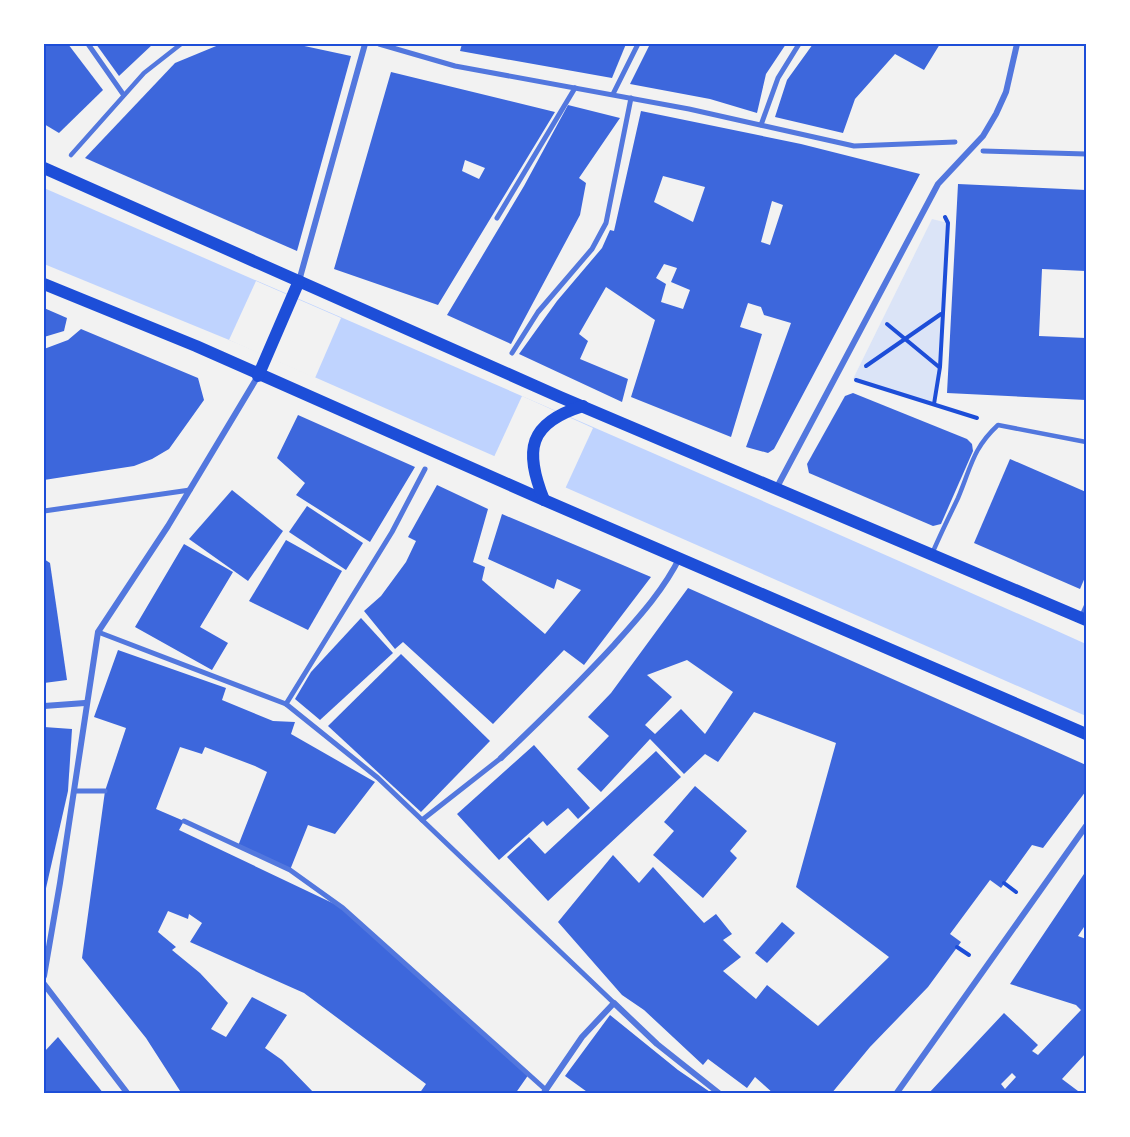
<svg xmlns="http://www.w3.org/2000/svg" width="1130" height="1137" viewBox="0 0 1130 1137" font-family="Bitter,serif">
<rect width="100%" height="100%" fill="#f2f2f2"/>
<path fill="#dbe4f7" d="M932 219 948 223 940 367 934 404 853 379Z"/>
<path fill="#bfd3fe" d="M44 188C391 340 740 489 1086 644V716L239 344 44 264Z"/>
<g fill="#f2f2f2">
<path d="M256 281 341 318 315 378 229 340Z"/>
<path d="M522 396 593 428 565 489 494 457Z"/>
</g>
<g fill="#3d67dc" fill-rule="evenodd">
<path d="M44 44H68L103 90 59 133 44 124Z"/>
<path d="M96 44H153L119 76Z"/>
<path d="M221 44H295L351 56 297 251 85 158 175 63Z"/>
<path d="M462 44H626L612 78 460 51Z"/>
<path d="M650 44H786L766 74 757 113 710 99 630 84Z"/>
<path d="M813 44H940L924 70 895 54 855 99 843 133 775 117 787 80Z"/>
<path d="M391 72 555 112 438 305 334 269ZM465 160 485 168 479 179 462 171Z"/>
<path d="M568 105 620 118 579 178 586 183 580 215 511 344 447 315 524 186Z"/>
<path d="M641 111 801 144 920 174 774 449 768 453 746 447 791 323 764 315 761 307 748 303 740 327 762 334 731 437 631 397 655 320 606 287 579 334 588 341 580 359 628 379 622 402 519 354 557 301 602 248 610 230 614 231ZM663 176 705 187 693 222 654 202ZM772 201 783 205 770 245 761 242ZM664 264 677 268 671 282 690 290 683 309 661 302 666 284 656 278Z"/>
<path d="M958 184 1086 190V271L1042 269 1039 336 1086 338V400L947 393Z"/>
<path d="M44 308 67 318 64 331 44 337Z"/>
<path d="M81 329 198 378 204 400 169 449 152 459 134 466 44 480V349L68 340Z"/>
<path d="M853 393 967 439 972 444 973 451 941 524 933 526 809 473 807 464 845 396Z"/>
<path d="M298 415 415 467 370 542 296 495 305 483 277 458Z"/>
<path d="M1010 459 1086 492V575L1080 589 974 543Z"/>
<path d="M437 485 488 509 473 562 485 567 482 580 545 634 581 590 557 579 554 589 488 559 502 514 651 577 584 665 564 650 493 724 403 642 395 649 364 611 381 596 406 562 416 541 408 537Z"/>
<path d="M232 490 283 531 248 581 189 539Z"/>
<path d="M307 506 363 543 346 570 289 532Z"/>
<path d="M286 540 342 571 308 630 249 601Z"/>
<path d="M184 544 233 572 200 627 228 643 212 670 135 627Z"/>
<path d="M44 559 50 563 67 680 44 683Z"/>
<path d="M688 588 1086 765V791L1043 848 1032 845 1001 888 990 880 950 934 961 942 928 987 870 1047 831 1094H774L755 1077 747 1088 708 1059 703 1065 644 1010 622 995 558 922 613 855 639 883 653 867 704 923 716 914 732 934 723 940 741 957 723 971 756 999 767 985 818 1026 889 957 796 887 836 743 754 712 718 762 705 754 684 774 650 739 601 792 577 769 609 736 588 717 611 693ZM687 660 733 692 705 734 681 709 655 734 645 725 672 697 647 675Z"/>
<path d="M361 618 393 653 320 720 295 699 311 672Z"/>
<path d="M118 650 226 688 222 700 273 721 295 722 291 734 375 782 335 834 308 825 290 870 238 846 267 772 255 766 205 747 202 754 180 747 156 809 184 821 179 830 343 908 529 1074 515 1094H419L426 1084 304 993 190 942 202 923 189 914 188 919 168 911 158 932 176 947 172 950 200 973 228 1003 211 1029 226 1037 252 997 287 1015 265 1048 282 1060 315 1094H182L146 1038 82 958 105 791 126 728 94 717Z"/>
<path d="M401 654 490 741 421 812 328 726Z"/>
<path d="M44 727 72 729 68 791 44 897Z"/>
<path d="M534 745 590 808 578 819 568 808 547 826 543 821 499 860 457 814Z"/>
<path d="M656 751 681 777 548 901 507 857 529 837 545 854Z"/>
<path d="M695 786 747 831 730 851 737 858 703 898 653 855 674 831 664 822Z"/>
<path d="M1086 871V924L1078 936 1086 939V1053L1062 1079 1082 1094H928L1004 1013 1038 1045 1032 1051 1038 1055 1081 1010 1076 1005 1010 984ZM1012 1073 1016 1077 1005 1089 1001 1084Z"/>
<path d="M782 922 795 933 767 963 755 953Z"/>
<path d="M610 1015 678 1070 713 1094H590L565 1076Z"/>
<path d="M58 1037 104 1094H44V1052Z"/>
</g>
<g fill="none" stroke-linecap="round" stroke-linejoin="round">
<g stroke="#1d4ed8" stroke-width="4">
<path d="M887 324 939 367"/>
<path d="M866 366 941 314"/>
<path d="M856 380 977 418"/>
<path d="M934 404 940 367 948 223 945 217"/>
<path d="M1004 883 1016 892"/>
<path d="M957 947 969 955"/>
</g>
<g stroke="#5277de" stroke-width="4.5">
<path d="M71 155 144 73 181 44"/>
<path d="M932 554C940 535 949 517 958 498 971 468 972 449 998 425L1086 442"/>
<path d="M1081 617 1086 606"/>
</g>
<g stroke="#5277de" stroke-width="5">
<path d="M88 44 123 94"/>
<path d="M379 44 455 66 689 109 854 146 955 142"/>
<path d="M613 94 638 44"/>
<path d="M761 125 778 78 799 44"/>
<path d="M983 151 1086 154"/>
<path d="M497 218 575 88"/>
<path d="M512 353 538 312 592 249 606 223 631 98"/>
<path d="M44 511 190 490"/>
<path d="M98 632 286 704 378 778 614 1003"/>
<path d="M286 704 392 532 425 469"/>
<path d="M75 791H105"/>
<path d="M422 820 501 758"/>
<path d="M184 821 290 870 343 908 546 1090"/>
</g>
<g stroke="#5277de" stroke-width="6">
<path d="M299 281 365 44"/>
<path d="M776 489 938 184 983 136 996 114 1006 92 1017 44"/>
<path d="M44 706 85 703"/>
<path d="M501 758C540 721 578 684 614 645 639 617 663 591 680 557"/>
<path d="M44 976 60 883 98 632 168 526 258 376"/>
<path d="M44 984 128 1094"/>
<path d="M543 1094 582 1037 614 1003 657 1044 720 1094"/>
<path d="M896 1094 1086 826"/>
</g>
<g stroke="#1d4ed8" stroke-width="12">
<path d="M44 168 560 397 1086 620"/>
<path d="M44 284 196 346 544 500 1086 734"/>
<path d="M258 376 299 281"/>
<path d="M544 500C524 450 528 423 583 406"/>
</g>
</g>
<rect width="1130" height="1137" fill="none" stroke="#ffffff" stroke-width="90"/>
<rect x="45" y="45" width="1040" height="1047" fill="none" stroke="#1d4ed8" stroke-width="2"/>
</svg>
